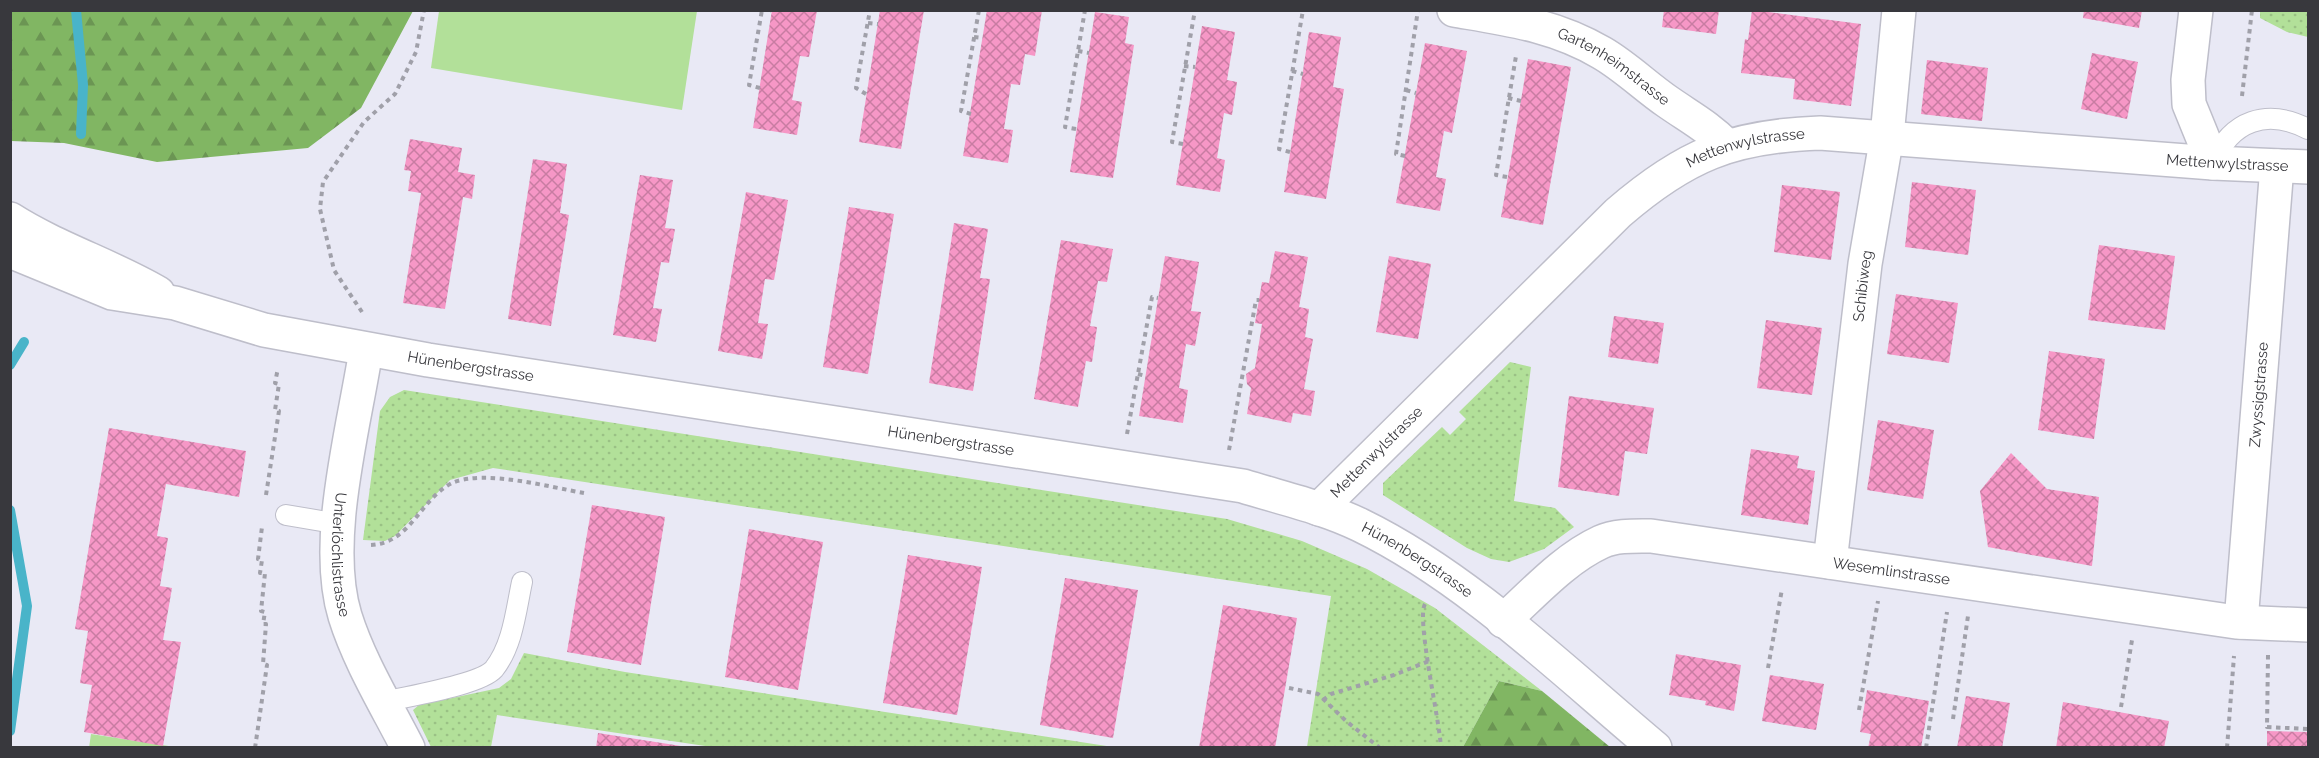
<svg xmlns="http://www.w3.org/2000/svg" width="2319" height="758" viewBox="0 0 2319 758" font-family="Raleway,sans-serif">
<defs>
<pattern id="grass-dots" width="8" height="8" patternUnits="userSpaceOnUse" patternTransform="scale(1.5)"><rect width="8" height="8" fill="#b2e099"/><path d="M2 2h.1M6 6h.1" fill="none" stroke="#9ac185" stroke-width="1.8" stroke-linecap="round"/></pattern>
<pattern id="forest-firs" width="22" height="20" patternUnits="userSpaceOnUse" patternTransform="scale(1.5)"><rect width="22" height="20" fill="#81b663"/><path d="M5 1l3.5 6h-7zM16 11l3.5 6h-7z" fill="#6b9553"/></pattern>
<pattern id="building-cross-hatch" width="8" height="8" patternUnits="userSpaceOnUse" patternTransform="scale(1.5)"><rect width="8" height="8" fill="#f697c6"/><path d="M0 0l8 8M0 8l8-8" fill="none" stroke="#c87ca2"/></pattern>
</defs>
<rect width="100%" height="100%" fill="#e9e9f5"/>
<g fill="url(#grass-dots)">
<path d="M2260 11H2308V37L2287 32 2260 18Z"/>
<path d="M1510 362 1531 367 1514 501 1555 508 1574 527 1544 549 1509 562 1491 559 1467 548 1383 495V483L1442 427 1450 435 1466 419 1459 412Z"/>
<path d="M404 390 1227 519 1302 541 1367 569 1435 608 1542 691 1499 681 1463 747H1307L1331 596 493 468 450 480 395 536 385 541 363 540 380 411 390 397Z"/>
<path d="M524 653 625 672 1113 747H712L497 715 491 747H431L413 710 419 705 499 688 511 679Z"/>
</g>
<g fill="url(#forest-firs)">
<path d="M11 10H413V11L361 108 308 148 157 162 64 143 11 141Z"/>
<path d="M1499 681 1542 691 1610 747H1463Z"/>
</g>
<g fill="#b2e099">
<path d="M439 11H697L682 110 431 68Z"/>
<path d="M91 734 175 747 89 748Z"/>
</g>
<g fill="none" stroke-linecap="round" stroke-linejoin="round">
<g stroke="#49b4c9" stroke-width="10">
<path d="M76 10 83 85 81 134"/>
<path d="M10 365 24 342"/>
<path d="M10 510 27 606 10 731"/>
</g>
</g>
<g fill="url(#building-cross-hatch)">
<path d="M772 10H817L809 57 800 56 792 100 802 102 797 135 753 128Z"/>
<path d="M880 10H924L901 149 859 142Z"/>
<path d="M987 10H1042L1035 56 1025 54 1020 85 1011 84 1004 129 1013 130 1008 163 963 156Z"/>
<path d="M1664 10H1719L1716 34 1662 27Z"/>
<path d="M1752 10 1861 24 1851 106 1793 99 1795 79 1741 73 1745 39 1748 40Z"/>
<path d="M2084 10H2142L2139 28 2083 18Z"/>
<path d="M1095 12 1129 17 1125 43 1134 45 1113 178 1070 172Z"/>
<path d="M1202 26 1235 32 1227 80 1237 82 1232 115 1224 113 1217 158 1225 160 1220 192 1176 185Z"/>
<path d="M1309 32 1341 37 1333 87 1344 89 1326 199 1284 192Z"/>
<path d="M1425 43 1467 51 1452 133 1444 131 1436 177 1446 179 1440 211 1396 203Z"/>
<path d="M2092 53 2138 62 2127 119 2081 109Z"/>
<path d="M1528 59 1571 67 1543 225 1501 217Z"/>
<path d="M1927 60 1988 68 1982 121 1921 114Z"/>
<path d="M410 139 462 148 458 172 475 175 472 199 463 197 445 309 403 303 421 193 408 191 411 171 404 170Z"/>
<path d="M533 159 567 164 560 213 569 215 551 326 508 319Z"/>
<path d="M640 175 673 180 665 228 675 229 669 263 661 262 653 308 662 309 656 342 613 335Z"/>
<path d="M1912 182 1976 190 1968 255 1905 247Z"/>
<path d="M1782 185 1840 192 1831 260 1774 252Z"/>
<path d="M746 192 788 200 774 280 765 279 758 323 768 324 762 359 718 351Z"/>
<path d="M849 207 894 214 868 374 823 367Z"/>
<path d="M954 223 988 229 980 278 990 279 973 391 929 383Z"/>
<path d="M1061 240 1113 249 1107 282 1098 281 1090 326 1097 327 1092 362 1086 361 1078 407 1034 399Z"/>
<path d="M2099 245 2175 256 2165 330 2088 320Z"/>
<path d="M1275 251 1308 257 1299 307 1309 309 1305 337 1313 339 1304 389 1315 391 1311 416 1293 413 1291 423 1247 414 1251 388 1247 384 1246 374 1255 368 1262 324 1255 323 1262 282 1269 283Z"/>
<path d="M1165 256 1199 262 1191 311 1201 312 1195 346 1186 344 1179 388 1188 390 1183 423 1139 416Z"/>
<path d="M1389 256 1431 264 1418 339 1376 332Z"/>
<path d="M1896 294 1958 303 1949 363 1887 354Z"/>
<path d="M1614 316 1664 323 1658 364 1608 357Z"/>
<path d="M1766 320 1822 328 1812 395 1757 388Z"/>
<path d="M2049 351 2105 359 2094 439 2038 430Z"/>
<path d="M1569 396 1654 408 1647 454 1625 451 1619 496 1558 487Z"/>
<path d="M1878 420 1934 430 1923 499 1867 490Z"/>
<path d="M109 428 246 451 239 497 166 484 157 536 168 538 160 586 172 588 163 640 181 642 163 746 84 732 92 685 80 683 88 631 75 629Z"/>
<path d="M1751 449 1799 456 1797 468 1815 471 1808 525 1741 515Z"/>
<path d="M2011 453 2047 489 2099 497 2092 566 1988 547 1980 491Z"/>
<path d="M592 505 665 517 641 665 567 652Z"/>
<path d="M749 529 823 542 798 690 725 677Z"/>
<path d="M908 555 982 567 957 715 883 703Z"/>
<path d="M1065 578 1138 590 1113 738 1040 725Z"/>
<path d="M1223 605 1297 618 1275 748H1199Z"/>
<path d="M1676 654 1741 665 1734 711 1705 705 1706 701 1669 695Z"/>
<path d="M1770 675 1824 684 1816 730 1762 721Z"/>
<path d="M1867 690 1929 701 1921 748H1868L1871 734 1860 732Z"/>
<path d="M1966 696 2010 703 2002 748H1957Z"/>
<path d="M2063 702 2169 721 2164 748H2056Z"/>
<path d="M2267 731 2308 732V748H2267Z"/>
<path d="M598 733 681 746V748H596Z"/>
</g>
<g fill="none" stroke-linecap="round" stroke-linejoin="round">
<g stroke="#bebeca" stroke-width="22">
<g id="lane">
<path d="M2213 163C2231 120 2267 108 2308 129"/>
<path d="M286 515 339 524"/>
<path d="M384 702C408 696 480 685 494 669 513 645 516 610 522 582"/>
</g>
</g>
<g stroke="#bebeca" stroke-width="36">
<g id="street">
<path id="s1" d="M1454 10C1507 19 1555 25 1602 53 1626 67 1646 87 1668 102 1691 118 1707 126 1727 146"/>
<path d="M2196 10 2188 80 2189 104 2213 163"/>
<path id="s2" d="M366 350C354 428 322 541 345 616 359 661 386 705 408 748"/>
<path id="s3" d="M1319 509 1618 213C1685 155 1732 136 1820 133L2213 163 2308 167"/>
<path id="s4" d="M1830 562 1865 264 1887 136 1899 10"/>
<path id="s5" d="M1503 621C1533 594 1564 559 1601 542 1616 535 1635 536 1651 536L2236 622 2308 625"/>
<path id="s6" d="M2241 622 2277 166"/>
</g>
</g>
<g stroke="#bebeca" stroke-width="36">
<g id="secondary">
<path d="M10 219C57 249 110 265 158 293"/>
<path id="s7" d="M10 251 112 293 175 303 264 330 428 360 1243 486C1281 498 1323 507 1360 525 1467 577 1563 671 1655 748"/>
</g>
</g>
<g stroke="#a0a0a9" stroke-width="4" stroke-dasharray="4.5 4.5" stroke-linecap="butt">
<path d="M771 10 772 11"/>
<path d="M868 23 878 24"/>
<path d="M974 37 983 38"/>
<path d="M1078 51 1089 53"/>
<path d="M1184 66 1195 67"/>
<path d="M1292 71 1303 74"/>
<path d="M760 88 749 85 762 10"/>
<path d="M1406 90 1416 93"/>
<path d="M866 94 856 88 870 10"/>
<path d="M2242 96 2252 10"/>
<path d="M1508 98 1521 101"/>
<path d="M971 114 961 111 979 10"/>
<path d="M1076 129 1065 127 1085 10"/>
<path d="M1183 144 1172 142 1195 10"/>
<path d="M1290 152 1279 149 1303 10"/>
<path d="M1405 156 1396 154 1418 10"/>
<path d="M1507 177 1496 175 1516 56"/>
<path d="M362 312 334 270 320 209 323 182 364 122 395 94 416 52 424 10"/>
<path d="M1138 374 1146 376"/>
<path d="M1127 434 1152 297 1158 298"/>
<path d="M1229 450 1256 300H1259"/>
<path d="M266 495 279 411 275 410 279 384 275 383 278 368"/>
<path d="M371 545C411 543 420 499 452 483 484 469 549 487 584 493"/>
<path d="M1425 604C1416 618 1440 722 1441 748"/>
<path d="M2268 655 2267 727 2308 729"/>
<path d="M1768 668 1782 589"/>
<path d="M1289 688 1318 694 1346 721 1380 748"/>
<path d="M1323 700 1331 694 1394 675 1429 661"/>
<path d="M2121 707 2132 640"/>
<path d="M1859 710 1878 601"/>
<path d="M1953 719 1968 616"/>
<path d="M255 748 267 665 263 664 266 624H263L265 612 261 611 265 573H260L262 560 258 559 262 527"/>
<path d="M1926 748 1947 612"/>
<path d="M2227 748 2234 656"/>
</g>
<use href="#lane" stroke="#fff" stroke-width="20"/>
<use href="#street" stroke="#fff" stroke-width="33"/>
<use href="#secondary" stroke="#fff" stroke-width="33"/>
</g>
<g text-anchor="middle" stroke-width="6" stroke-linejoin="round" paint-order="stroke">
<g font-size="15" fill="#38383d" stroke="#e9e9f5">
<text dy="5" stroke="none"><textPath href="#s1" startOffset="172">Gartenheimstrasse</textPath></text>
<text dy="5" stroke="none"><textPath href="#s3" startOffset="567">Mettenwylstrasse</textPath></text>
<text dy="5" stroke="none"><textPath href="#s3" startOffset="1052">Mettenwylstrasse</textPath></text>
<text dy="5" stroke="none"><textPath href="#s4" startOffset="278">Schibiweg</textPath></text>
<text dy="5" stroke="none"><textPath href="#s7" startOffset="477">Hünenbergstrasse</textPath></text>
<text dy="5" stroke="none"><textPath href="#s6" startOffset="228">Zwyssigstrasse</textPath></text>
<text dy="5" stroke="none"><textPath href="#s7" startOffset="963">Hünenbergstrasse</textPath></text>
<text dy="5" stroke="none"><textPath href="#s3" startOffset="81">Mettenwylstrasse</textPath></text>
<text dy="5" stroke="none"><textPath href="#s2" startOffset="207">Unterlöchlistrasse</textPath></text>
<text dy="5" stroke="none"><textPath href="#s7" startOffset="1449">Hünenbergstrasse</textPath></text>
<text dy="5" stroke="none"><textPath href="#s5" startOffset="420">Wesemlinstrasse</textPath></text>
</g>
</g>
<rect width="2319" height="758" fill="none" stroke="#38383d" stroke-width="24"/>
</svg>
